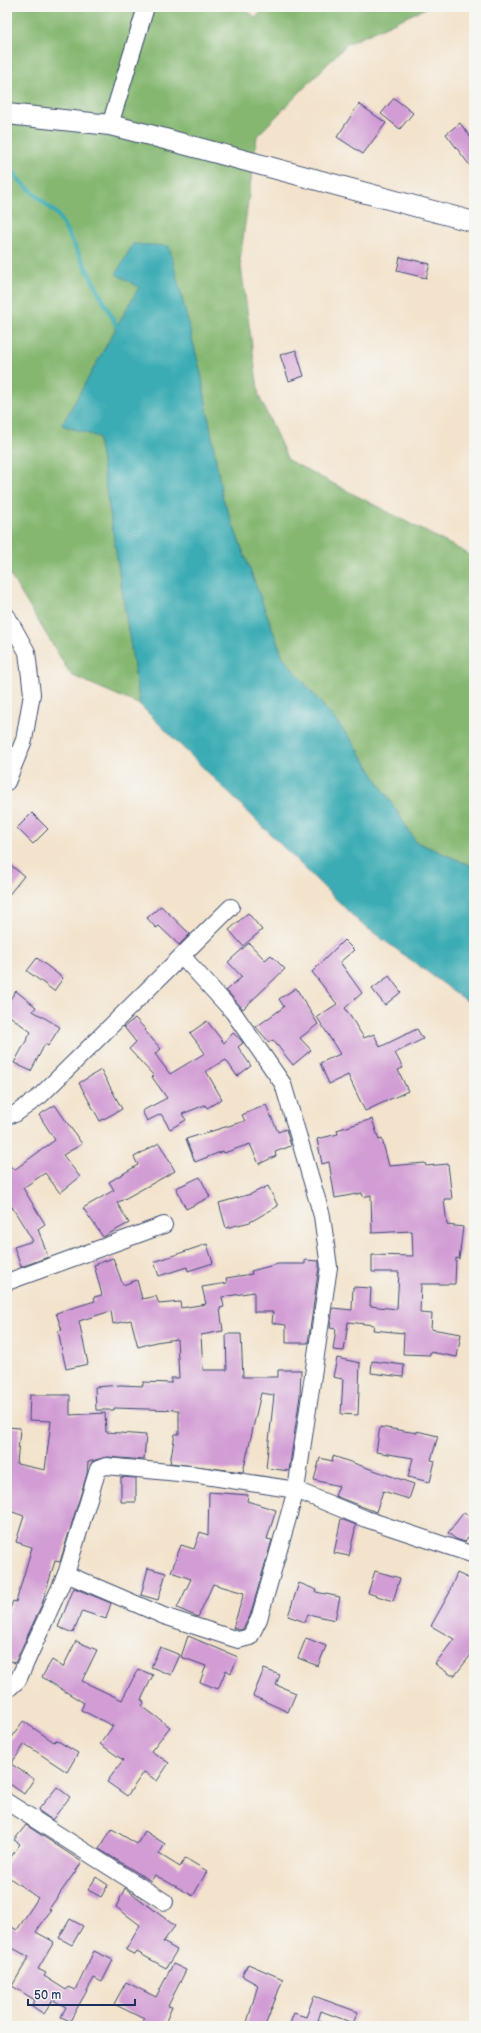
<svg xmlns="http://www.w3.org/2000/svg" width="481" height="2033" viewBox="0 0 481 2033" font-family="'Balsamiq Sans',sans-serif">
<rect width="100%" height="100%" fill="#f6f6f2"/>
<filter id="ink" filterUnits="userSpaceOnUse"><feTurbulence type="fractalNoise" baseFrequency=".025" numOctaves="2"/><feDisplacementMap in="SourceGraphic" scale="8" xChannelSelector="R" yChannelSelector="G"/><feConvolveMatrix kernelMatrix="1 2 1 2 8 2 1 2 1" color-interpolation-filters="sRGB"/></filter>
<filter id="wash" filterUnits="userSpaceOnUse"><feTurbulence type="fractalNoise" baseFrequency=".012" numOctaves="4" result="noise"/><feDisplacementMap in="SourceGraphic" scale="16" xChannelSelector="R" yChannelSelector="G"/><feGaussianBlur stdDeviation="0.9" result="paint"/><feColorMatrix in="noise" values="0 0 0 0 0 0 0 0 0 0 0 0 0 0 0 0 0 1.4 0 .05"/><feComposite in="paint" operator="in"/></filter>
<g filter="url(#wash)">
<rect width="100%" height="100%" fill="#f3e3cc"/>
<path fill="#85b771" stroke="#507368" d="M7 7H243L256 18 265 7H428L347 44 257 136 240 260 259 396 288 460 474 557V867L416 842 353 742 283 657 222 496 201 374 168 246 140 286 62 425 98 437 140 705 71 675 7 570Z"/>
<path fill="#3aacb4" stroke="#2a6e89" d="M133 244 169 246 201 374 222 496 283 657 353 742 416 842 474 867V1006L359 922 140 705 98 437 62 425 139 287 116 274Z"/>
<g fill="none" stroke-linecap="round" stroke-linejoin="round">
<path stroke="#3aacb4" stroke-width="4.5" d="M7 160 18 179 58 215 119 330"/>
</g>
<g id="blocks">
<g fill="#d29cd4">
<path d="M394 98 413 113 400 129 381 114Z"/>
<path d="M359 104 386 123 363 154 337 137Z"/>
<path d="M460 123 474 142V171L446 134Z"/>
<path d="M400 257 430 264 426 278 397 271Z"/>
<path d="M296 350 304 376 289 381 280 355Z"/>
<path d="M32 813 48 829 33 844 17 828Z"/>
<path d="M7 862 24 876 7 897Z"/>
<path d="M161 906 190 934 179 945 159 926 156 928 147 918Z"/>
<path d="M248 913 262 930 243 946 229 930Z"/>
<path d="M344 940 354 950 340 962 362 993 345 1008 364 1038 374 1034 380 1047 417 1029 423 1039 395 1053 403 1068 398 1070 408 1091 365 1111 348 1075 329 1084 320 1063 340 1054 317 1017 337 1004 312 972Z"/>
<path d="M249 943 265 960 271 955 285 969 243 1009 226 990 242 977 228 962Z"/>
<path d="M37 958 63 978 54 991 27 971Z"/>
<path d="M389 976 401 992 385 1005 372 989Z"/>
<path d="M296 988 318 1024 300 1038 311 1050 293 1065 273 1040 269 1042 256 1027 284 1007 279 999Z"/>
<path d="M16 991 36 1007 33 1011 60 1027 48 1046 45 1044 31 1071 14 1063 31 1032 7 1014V1003Z"/>
<path d="M135 1018 146 1030 145 1031 161 1049 155 1054 170 1074 205 1053 190 1033 207 1021 224 1043 233 1033 240 1039 243 1043 238 1047 251 1066 237 1076 226 1060 206 1071 222 1099 207 1108 205 1105 182 1114 186 1120 170 1129 161 1114 147 1121 142 1111 167 1098 152 1077 154 1076 129 1049 136 1042 124 1027Z"/>
<path d="M101 1070 122 1109 100 1121 79 1083Z"/>
<path d="M55 1105 82 1144 63 1155 80 1177 60 1193 45 1173 23 1188 45 1224 38 1229 48 1257 21 1267 14 1247 33 1241 12 1207 7 1210V1163L14 1170 55 1140 39 1115Z"/>
<path d="M266 1105 278 1132 286 1129 291 1146 275 1152 276 1156 259 1164 250 1144 224 1153 223 1151 195 1162 186 1139 245 1121 242 1115Z"/>
<path d="M372 1119 379 1140 382 1139 389 1166 425 1163 426 1166 448 1164 452 1199H444L447 1225 463 1227 459 1259 456 1258 455 1284H421L420 1313 432 1314 431 1329 461 1334 457 1357 430 1352V1355L403 1354 404 1333 373 1330 374 1325 348 1322 344 1351 333 1350 336 1329 330 1328 333 1308 352 1310 353 1287 371 1288 370 1306 397 1309 399 1272H372V1255L413 1256 412 1231 372 1233 371 1195 363 1197 362 1193 335 1198 329 1162 322 1164 317 1139 338 1134 337 1130Z"/>
<path d="M159 1143 175 1171 117 1203 129 1223 103 1237 83 1208 114 1190 109 1182 138 1165 134 1157Z"/>
<path d="M200 1177 210 1197 186 1209 176 1188Z"/>
<path d="M268 1186 278 1206 250 1222 226 1228 219 1203 251 1194Z"/>
<path d="M207 1244 213 1263 188 1271 187 1267 159 1276 154 1262Z"/>
<path d="M113 1258 123 1285 137 1280 142 1299 156 1296 159 1304 180 1302 181 1308 206 1304 202 1287 227 1283 226 1278 252 1274 251 1271 278 1264H305V1260L319 1261V1267L308 1343H286V1325L272 1323 273 1312H254V1292L222 1297 224 1307 220 1308 223 1331 201 1335 203 1370H227L226 1334H241L243 1377H278V1370H301L300 1396 289 1471 266 1468 274 1395 261 1393 243 1472 170 1463 175 1434H179V1410L114 1408V1410H96L95 1387 121 1385 143 1386V1382L171 1383V1378H179L177 1339 156 1342 138 1347 131 1320 113 1324 111 1311 79 1321 88 1364 66 1369 58 1331 62 1330 56 1313 95 1301 94 1297 102 1295 94 1265Z"/>
<path d="M337 1358 360 1363 358 1415 341 1414 343 1379 333 1377Z"/>
<path d="M372 1361 404 1365 403 1377 371 1373Z"/>
<path d="M30 1395H70V1415L105 1413 106 1432 146 1435 144 1460 107 1457 88 1462 87 1474 60 1562 55 1561 42 1604 15 1663 7 1659V1616L13 1601 16 1602 32 1547 16 1542 24 1516 7 1510V1427L20 1428 17 1464 45 1470 51 1421 29 1420Z"/>
<path d="M380 1427 417 1433V1431L438 1436 431 1460 435 1461 430 1482 408 1477 413 1458 376 1452Z"/>
<path d="M333 1456 414 1484 409 1499 383 1491 376 1512 335 1496 339 1486 314 1480 320 1458 332 1461Z"/>
<path d="M121 1477 136 1478V1502H121Z"/>
<path d="M209 1492 248 1495 247 1501 276 1510 267 1539 272 1540 250 1616 243 1629 240 1630 233 1628 244 1593 213 1584 198 1617 177 1608 191 1579 171 1572 181 1545 194 1549 200 1532 208 1535Z"/>
<path d="M464 1512 474 1520V1530L465 1542 456 1539 448 1533Z"/>
<path d="M341 1519 356 1525 349 1556 334 1553Z"/>
<path d="M148 1568 166 1573 158 1600 141 1595Z"/>
<path d="M375 1571 400 1578 393 1601 368 1593Z"/>
<path d="M457 1573 474 1581V1651L455 1675H451L435 1664 454 1639 431 1626 450 1592H449Z"/>
<path d="M299 1583 317 1590 316 1592 340 1597 335 1620 308 1614 305 1622 288 1616Z"/>
<path d="M74 1588 111 1603 106 1619 82 1611 73 1633 58 1627Z"/>
<path d="M188 1636 238 1657 231 1673 226 1670 218 1689 200 1682 206 1666 181 1657Z"/>
<path d="M306 1638 326 1646 318 1666 298 1658Z"/>
<path d="M76 1641 97 1650 82 1681 122 1700 138 1669 153 1675 141 1700 144 1702 142 1706 170 1727 151 1751 169 1763 157 1781 144 1772 127 1796 107 1782 123 1760 100 1744 113 1726 81 1710 84 1703 42 1677 52 1660 63 1667Z"/>
<path d="M160 1647 180 1655 171 1675 151 1667Z"/>
<path d="M264 1669 280 1675 276 1685 296 1693 288 1712 253 1696Z"/>
<path d="M23 1721 54 1742 56 1740 78 1753 67 1772 25 1744 11 1764 34 1779 24 1794 7 1782V1745Z"/>
<path d="M57 1787 70 1797 52 1820 38 1810Z"/>
<path d="M26 1825 82 1862 49 1909 51 1910 36 1932 54 1942 38 1969 46 1973 44 1976 66 1990 68 1987 75 1990 94 1951 113 1960 102 1982 94 1978 70 2021 61 2017 66 2007 53 2000 44 2014 32 2006 35 2000 12 1986 29 1957 7 1945V1924L17 1930 38 1898 7 1876V1863L20 1844 14 1840Z"/>
<path d="M112 1829 137 1844 145 1831 165 1844 159 1854 180 1867 185 1858 207 1871 193 1896 155 1875 151 1881 99 1849Z"/>
<path d="M96 1877 108 1885 101 1897 88 1890Z"/>
<path d="M125 1888 175 1926 163 1942 177 1950 166 1968 137 1952 135 1955 126 1950 140 1925 116 1907Z"/>
<path d="M70 1919 83 1926 72 1945 59 1938Z"/>
<path d="M173 1964 186 1970 168 2006 172 2007 164 2026H150L142 2023 144 2019 114 2004 126 1982 156 1997Z"/>
<path d="M248 1964 283 1979 265 2026H246L258 1985 242 1976Z"/>
<path d="M314 1996 358 2012 353 2023 321 2011 318 2021 327 2024V2026H289L294 2013 306 2017Z"/>
</g>
</g>
</g>
<g filter="url(#ink)">
<use href="#blocks" fill-opacity="0" stroke="#3b4a6e" stroke-width="1"/>
<g fill="none" stroke-linecap="round" stroke-linejoin="round">
<g stroke="#3b4a6e" stroke-width="18">
<g id="minor">
<path d="M110 125 146 7"/>
<path d="M7 616 27 652 32 694 24 740 7 782"/>
<path d="M183 957 233 1012 283 1084 322 1216 329 1267 296 1490 259 1619 250 1637 238 1640 164 1616 66 1574 98 1469 106 1466 199 1475 296 1490 366 1519 474 1555"/>
<path d="M7 1115 15 1114 40 1096 231 907"/>
<path d="M7 1282 164 1225"/>
<path d="M7 1690 18 1680 66 1574"/>
<path d="M7 1802 165 1902"/>
</g>
</g>
<g stroke="#3b4a6e" stroke-width="22">
<path id="tertiary" d="M7 114 110 125 150 135 474 222"/>
</g>
<use href="#minor" stroke="#fff" stroke-width="16"/>
<use href="#tertiary" stroke="#fff" stroke-width="20"/>
</g>
</g>
<rect width="481" height="2033" fill="none" stroke="#f6f6f2" stroke-width="24"/>
<path d="M28 1999v6h107v-6" fill="none" stroke="#1b2f5e" stroke-width="2"/>
<text x="34" y="1999" font-size="12" fill="#1b2f5e" stroke="#f6f6f2" stroke-width="3" paint-order="stroke">50 m</text>
</svg>
